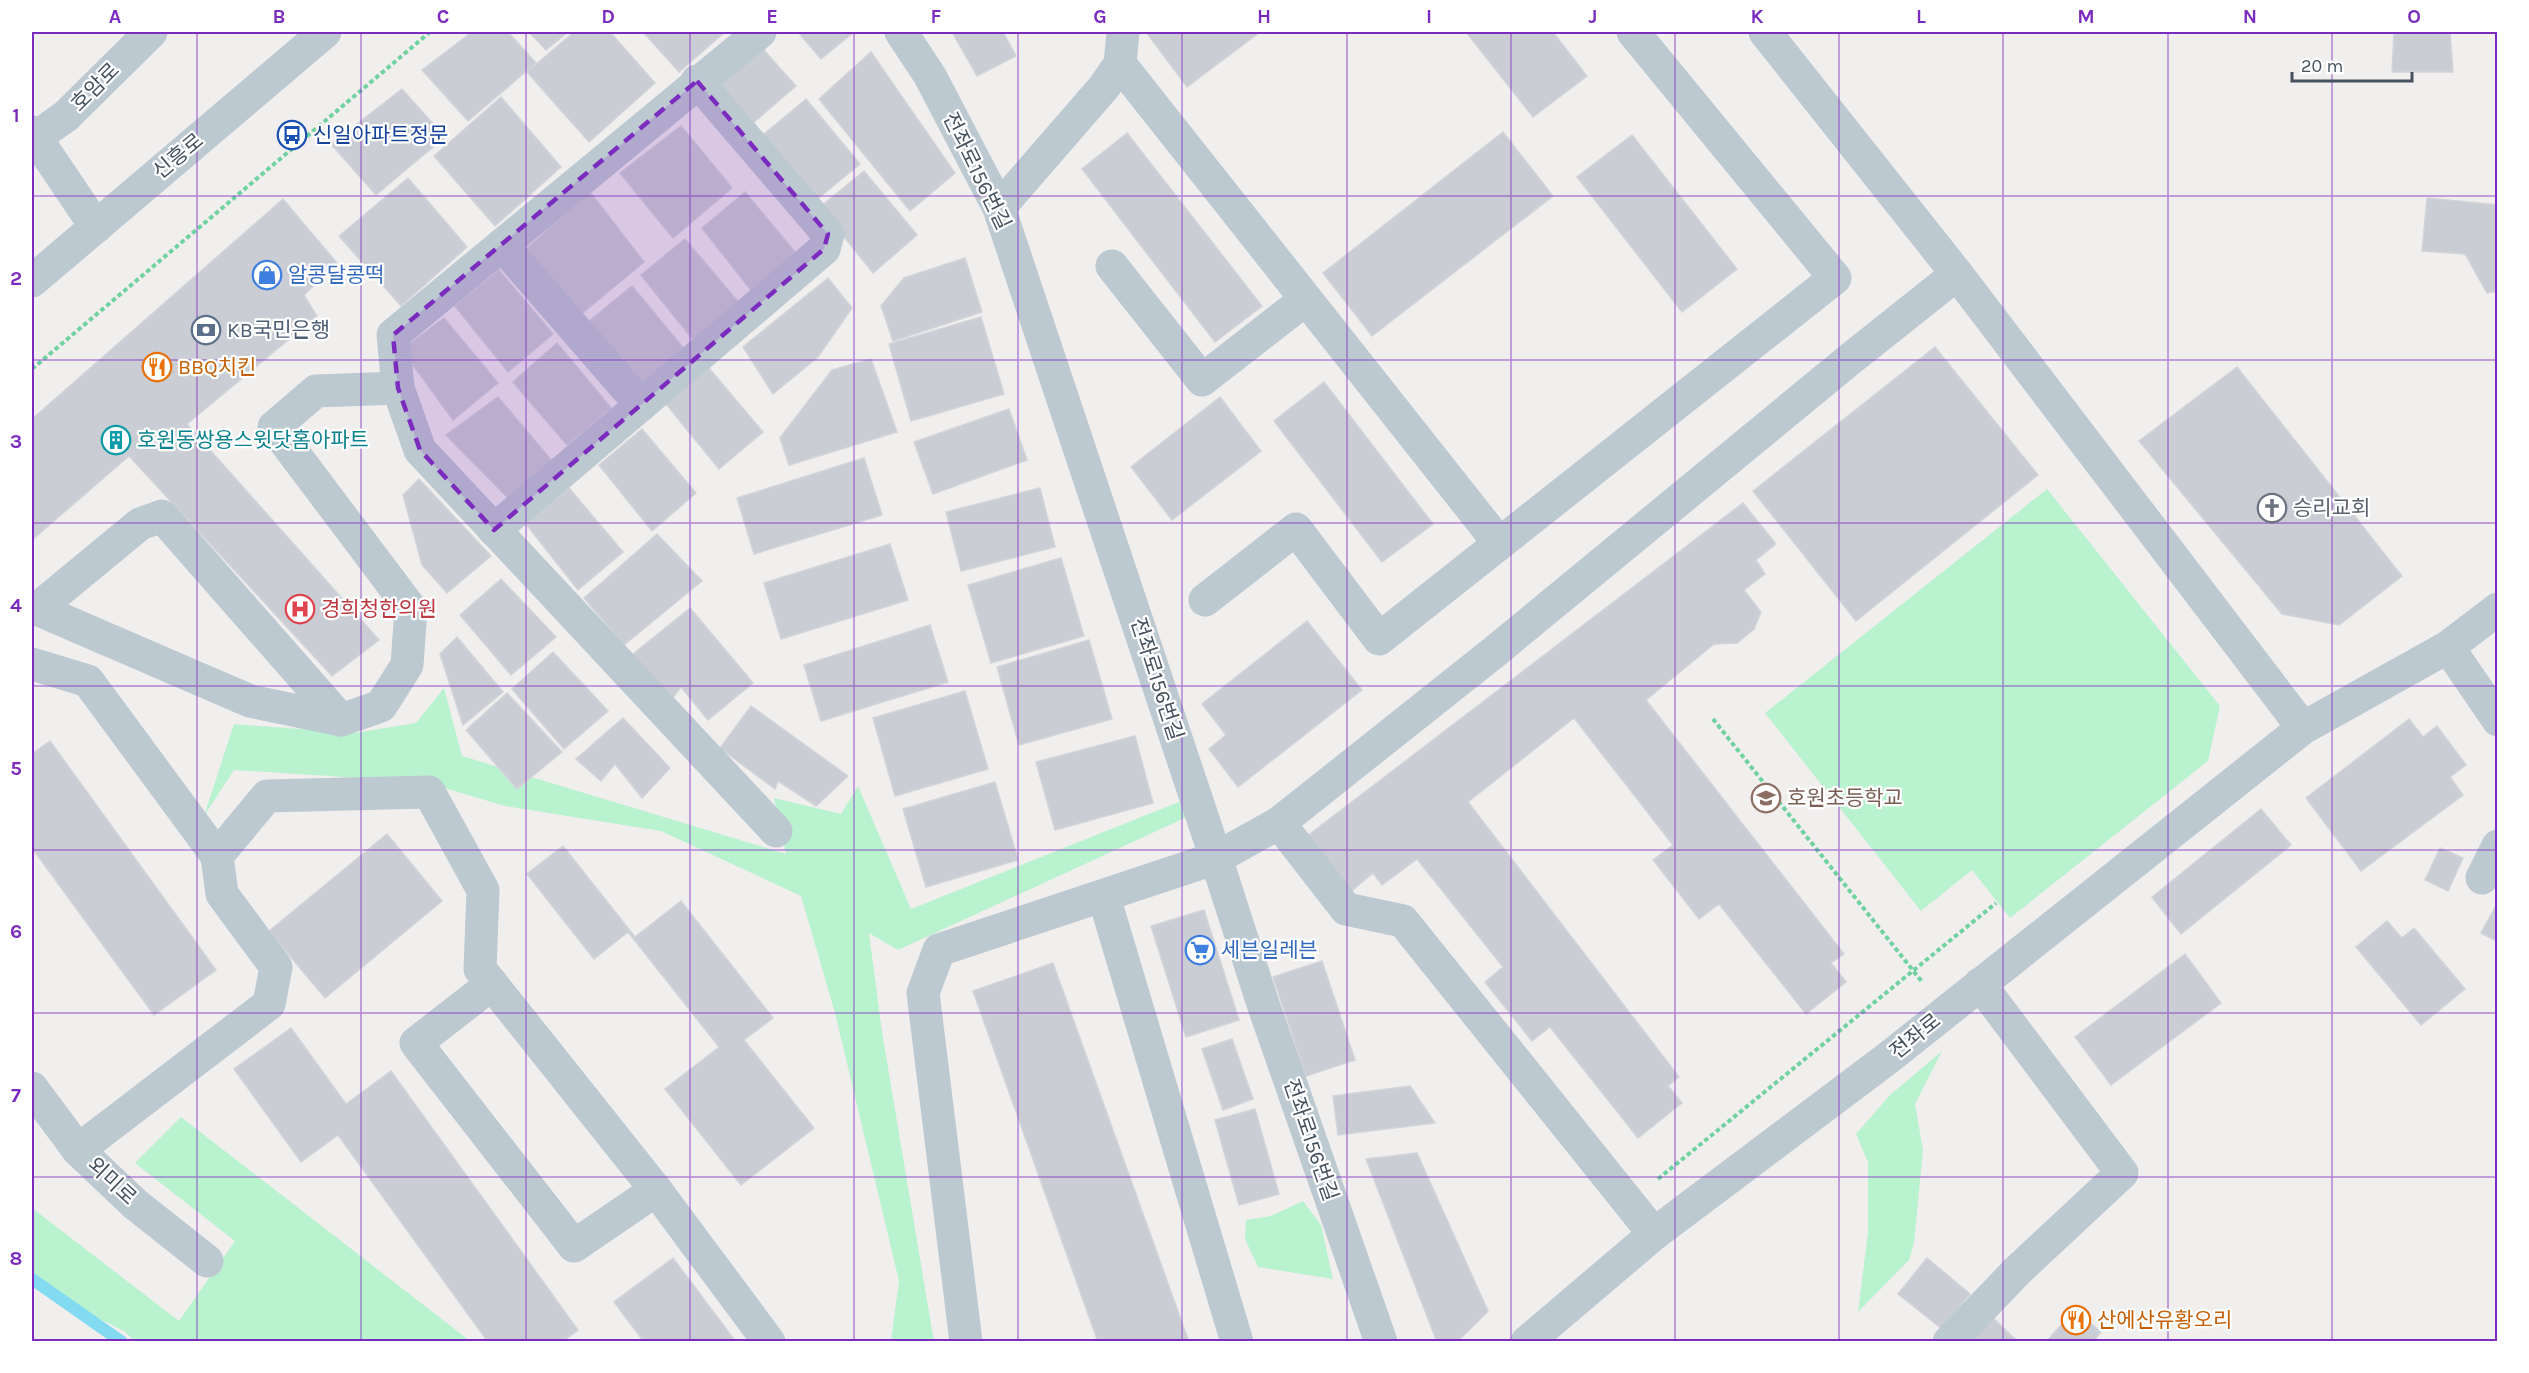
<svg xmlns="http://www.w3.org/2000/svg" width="2529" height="1373" viewBox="0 0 2529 1373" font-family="Karla,'Noto Sans KR',sans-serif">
<rect width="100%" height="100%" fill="#f1eeee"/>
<g fill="#b9f2cf">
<path d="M2047 489 2220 706 2208 761 2010 918 1972 870 1921 911 1765 713Z"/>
<path d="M444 688 462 756 786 854 774 798 841 814 858 786 911 909 1179 802 1189 816 898 950 869 933 882 1032 934 1342 891 1341 899 1281 835 1013 801 896 661 831 505 806 424 782 234 770 204 816 234 724 354 733 416 723Z"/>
<path d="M1942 1051 1915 1104 1923 1150 1914 1243 1909 1260 1858 1312 1868 1232V1162L1856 1134 1890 1095Z"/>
<path d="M181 1117 470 1341H135L124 1331 32 1285V1208L179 1321 235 1241 135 1163Z"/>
<path d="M1303 1201 1321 1225 1333 1279 1258 1267 1245 1239 1246 1220 1271 1216Z"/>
</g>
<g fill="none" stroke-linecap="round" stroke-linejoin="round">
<path stroke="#83dbf2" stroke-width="12" d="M32 1279 122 1342"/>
</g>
<g fill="#cacdd3" stroke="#d2d4da" stroke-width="1.5">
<path d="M472 32H508L536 63 468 121 422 70Z"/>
<path d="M529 32H568L546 50Z"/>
<path d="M574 32H610L655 83 589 142 527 72Z"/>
<path d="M643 32H725L679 72Z"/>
<path d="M798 32H854L821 59Z"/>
<path d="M952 32H1003L1016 56 977 76Z"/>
<path d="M1146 32H1260L1187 87Z"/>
<path d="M1466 32H1553L1587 76 1533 117Z"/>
<path d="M2394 32H2450L2453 72H2392Z"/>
<path d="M762 48 796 86 752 124 714 84Z"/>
<path d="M871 52 955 173 910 211 819 99Z"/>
<path d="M402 89 445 137 376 195 331 144Z"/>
<path d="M501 97 561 167 495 226 434 156Z"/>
<path d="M806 99 860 164 815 201 763 135Z"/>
<path d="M681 126 732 188 673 238 620 173Z"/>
<path d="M1503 132 1553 196 1372 336 1323 273Z"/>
<path d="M1127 133 1262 306 1215 342 1082 169Z"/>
<path d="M1632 135 1737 269 1682 312 1577 177Z"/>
<path d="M864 171 917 235 873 273 820 207Z"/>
<path d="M408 178 467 247 401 306 339 236Z"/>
<path d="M590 192 644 262 579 316 526 249Z"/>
<path d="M745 192 799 257 754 294 702 228Z"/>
<path d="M2427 198 2498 205V291L2487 293 2465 254 2422 251Z"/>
<path d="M283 199 337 263 304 295 317 316 187 424 379 640 332 676 129 456 32 540V419Z"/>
<path d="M685 239 739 303 694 341 641 275Z"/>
<path d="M965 258 982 312 893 341 881 306 904 278Z"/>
<path d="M499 270 553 334 508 372 455 306Z"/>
<path d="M828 278 852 308 818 357 773 394 743 347Z"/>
<path d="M632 286 685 350 641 388 588 322Z"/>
<path d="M981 317 1004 394 911 421 889 344Z"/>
<path d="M444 318 498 383 453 420 402 350Z"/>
<path d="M557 343 611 408 567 445 513 382Z"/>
<path d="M1935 347 2038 475 1856 621 1753 491Z"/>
<path d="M871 359 897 432 789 465 780 438 832 370Z"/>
<path d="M2237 367 2402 576 2339 625 2282 614 2139 441Z"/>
<path d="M709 368 763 432 719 469 666 404Z"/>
<path d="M1324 382 1433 524 1382 562 1274 421Z"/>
<path d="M498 397 552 461 508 498 446 435Z"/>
<path d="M1220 397 1261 451 1172 520 1131 467Z"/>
<path d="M1009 409 1027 460 933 494 914 442Z"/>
<path d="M642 429 696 493 652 531 599 465Z"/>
<path d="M864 458 882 515 754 554 737 498Z"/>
<path d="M419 479 491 556 447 593 422 565 403 495Z"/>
<path d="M569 488 623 552 578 590 526 524Z"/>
<path d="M1040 488 1055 547 961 571 946 512Z"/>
<path d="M1743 503 1776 544 1756 560 1765 574 1744 590 1761 612 1754 629 1737 643 1714 644 1646 700 1844 954 1831 963 1846 982 1806 1014 1719 904 1699 919 1653 860 1673 845 1574 718 1468 802 1679 1077 1668 1086 1682 1103 1638 1138 1550 1027 1532 1041 1485 982 1503 967 1417 859 1382 885 1373 873 1349 893 1306 837Z"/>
<path d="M657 534 702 581 624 645 584 598Z"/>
<path d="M890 544 908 600 781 639 764 583Z"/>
<path d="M1061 558 1084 636 991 663 968 585Z"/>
<path d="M501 579 556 637 511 675 460 615Z"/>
<path d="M690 608 753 683 708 720 681 687 668 704 632 655Z"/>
<path d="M1307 621 1362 690 1238 787 1209 749 1226 735 1202 704Z"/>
<path d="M930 625 948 682 821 721 804 665Z"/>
<path d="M457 637 503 692 463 725 440 654Z"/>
<path d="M1089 640 1112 719 1019 745 997 667Z"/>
<path d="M553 652 608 711 564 749 512 689Z"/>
<path d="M965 691 988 769 895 796 873 718Z"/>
<path d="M507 693 562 752 517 789 466 730Z"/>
<path d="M751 706 848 776 816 806 778 781 775 789 720 748Z"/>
<path d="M623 718 670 768 642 798 615 764 601 781 576 759Z"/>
<path d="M2409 719 2423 737 2437 726 2466 765 2450 777 2463 795 2361 871 2306 798Z"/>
<path d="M1135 736 1153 803 1055 830 1036 762Z"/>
<path d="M50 741 216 970 154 1015 32 848V754Z"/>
<path d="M995 782 1018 860 926 887 903 809Z"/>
<path d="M2261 809 2291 845 2181 934 2152 897Z"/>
<path d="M387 834 442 901 325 998 269 931Z"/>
<path d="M563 846 635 937 681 901 773 1018 744 1040 814 1128 741 1185 665 1089 719 1047 628 932 594 959 527 874Z"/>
<path d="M2440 848 2463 858 2448 891 2425 880Z"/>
<path d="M2498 902V942L2481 933Z"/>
<path d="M1204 910 1239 1020 1186 1037 1151 926Z"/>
<path d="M2387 921 2402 938 2414 928 2465 989 2421 1025 2356 947Z"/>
<path d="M2185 954 2221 1003 2111 1085 2075 1037Z"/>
<path d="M1322 961 1355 1060 1306 1076 1273 977Z"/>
<path d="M1053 963 1189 1342H1098L973 991Z"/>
<path d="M291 1028 346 1104 391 1071 578 1330 562 1342H488L338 1135 301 1162 234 1069Z"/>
<path d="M1232 1039 1253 1099 1223 1110 1202 1049Z"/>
<path d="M1410 1086 1435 1123 1338 1135 1333 1096Z"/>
<path d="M1255 1109 1279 1194 1239 1205 1215 1120Z"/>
<path d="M1417 1153 1488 1311 1457 1342H1437L1366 1159Z"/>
<path d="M673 1258 736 1342H644L614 1302Z"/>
<path d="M1927 1258 1970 1294 1942 1329 1898 1294Z"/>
<path d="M2075 1309 2101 1332 2093 1342H2046Z"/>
<path d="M1990 1315 2018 1342H1965Z"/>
</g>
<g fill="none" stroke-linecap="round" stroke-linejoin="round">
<g stroke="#6fd2a0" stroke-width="4" stroke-dasharray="4.5 3" stroke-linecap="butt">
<path d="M32 369 430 32"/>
<path d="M1713 719 1923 983"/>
<path d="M1658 1179 1996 903"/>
</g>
<g stroke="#bdc9d1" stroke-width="33">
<path d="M760 32 393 335 398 388 420 450 776 831"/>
<path d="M901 32 930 76 999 208 1216 858 1263 1004 1381 1342"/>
<path d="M1120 64 1499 543"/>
<path d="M32 132 96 227"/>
<path d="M35 138 66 116 151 32"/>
<path d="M999 208 1104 87 1120 64 1123 32"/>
<path d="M502 245 641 405"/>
<path d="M1112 266 1202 380 1305 300"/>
<path d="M1957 274 2303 728"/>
<path d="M32 281 325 32"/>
<path d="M494 530 824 249 828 234 697 81"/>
<path d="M1205 600 1296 529 1379 639 1835 278 1633 32"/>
<path d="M32 606 37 609 140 524 162 516 341 720 381 706 407 665 411 609 274 427 316 391 398 388"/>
<path d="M37 609 250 701 341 720"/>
<path d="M2448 647 2498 720"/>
<path d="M32 664 88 681 217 856"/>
<path d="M1279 823 1346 909 1403 921 1654 1234"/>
<path d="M2482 878 2498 846"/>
<path d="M1104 897 1237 1342"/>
<path d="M492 984 416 1043 574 1246 656 1190"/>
<path d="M32 1088 78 1150 135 1204 207 1261"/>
<path d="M78 1150 269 1004 276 967 222 894 217 856 267 796 429 792 483 890 480 969 656 1190 769 1342"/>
<path d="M966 1342 923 993 939 950 1216 858 1279 823 1493 653 1849 360 1957 274 1765 32"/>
<path d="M1527 1342 1654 1234 1888 1058 2303 728 2448 647 2498 609"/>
<path d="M1949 1342 2017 1271 2122 1173 1980 984"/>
</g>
</g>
<path fill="#7b2cbf" fill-opacity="0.2" stroke="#7b2cbf" stroke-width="4.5" stroke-dasharray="12 8" stroke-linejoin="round" d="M697 81 828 234 824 249 494 530 420 450 398 388 393 335Z"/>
<path fill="none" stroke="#7b2cbf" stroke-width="1.5" stroke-opacity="0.55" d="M197 32V1342M361 32V1342M526 32V1342M690 32V1342M854 32V1342M1018 32V1342M1182 32V1342M1347 32V1342M1511 32V1342M1675 32V1342M1839 32V1342M2003 32V1342M2168 32V1342M2332 32V1342M32 196H2498M32 360H2498M32 523H2498M32 686H2498M32 850H2498M32 1013H2498M32 1177H2498"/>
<defs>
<g id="bus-ring" transform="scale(1.5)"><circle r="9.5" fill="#fff" stroke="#1a4fb4" stroke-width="1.5"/><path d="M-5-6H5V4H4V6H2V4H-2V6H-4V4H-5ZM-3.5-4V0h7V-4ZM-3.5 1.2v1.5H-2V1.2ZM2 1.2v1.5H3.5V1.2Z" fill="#1a4fb4"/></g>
<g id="shop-ring" transform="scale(1.5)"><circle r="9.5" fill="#fff" stroke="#3f7fe0" stroke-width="1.5"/><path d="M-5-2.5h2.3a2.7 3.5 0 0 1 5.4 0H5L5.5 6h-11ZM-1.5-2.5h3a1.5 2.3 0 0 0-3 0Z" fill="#3f7fe0"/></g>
<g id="bank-ring" transform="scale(1.5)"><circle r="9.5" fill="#fff" stroke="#5c6f8a" stroke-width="1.5"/><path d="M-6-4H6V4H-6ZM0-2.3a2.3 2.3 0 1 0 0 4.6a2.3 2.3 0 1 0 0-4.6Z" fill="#5c6f8a"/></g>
<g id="restaurant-ring" transform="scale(1.5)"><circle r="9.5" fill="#fff" stroke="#e8710a" stroke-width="1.5"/><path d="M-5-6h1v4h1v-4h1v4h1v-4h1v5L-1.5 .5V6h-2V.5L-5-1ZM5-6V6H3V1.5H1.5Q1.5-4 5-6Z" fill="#e8710a"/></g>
<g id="building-ring" transform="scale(1.5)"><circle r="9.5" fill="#fff" stroke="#0f9aa8" stroke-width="1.5"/><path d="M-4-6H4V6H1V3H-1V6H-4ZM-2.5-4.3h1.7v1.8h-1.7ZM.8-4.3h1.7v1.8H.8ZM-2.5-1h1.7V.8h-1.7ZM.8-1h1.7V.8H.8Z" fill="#0f9aa8"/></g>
<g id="church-ring" transform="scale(1.5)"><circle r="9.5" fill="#fff" stroke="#6b7280" stroke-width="1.5"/><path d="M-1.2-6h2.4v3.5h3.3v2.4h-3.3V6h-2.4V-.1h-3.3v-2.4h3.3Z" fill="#6b7280"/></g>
<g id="hospital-ring" transform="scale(1.5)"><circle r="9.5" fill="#fff" stroke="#e0444e" stroke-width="1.5"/><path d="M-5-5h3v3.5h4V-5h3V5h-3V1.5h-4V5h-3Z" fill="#e0444e"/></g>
<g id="school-ring" transform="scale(1.5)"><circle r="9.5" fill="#fff" stroke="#8d6e63" stroke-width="1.5"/><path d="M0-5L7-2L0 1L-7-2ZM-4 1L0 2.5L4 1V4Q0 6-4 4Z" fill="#8d6e63"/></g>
<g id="supermarket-ring" transform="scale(1.5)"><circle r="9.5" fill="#fff" stroke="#3f7fe0" stroke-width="1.5"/><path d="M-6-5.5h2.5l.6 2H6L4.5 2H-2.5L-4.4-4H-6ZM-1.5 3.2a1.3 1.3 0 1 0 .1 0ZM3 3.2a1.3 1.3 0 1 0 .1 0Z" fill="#3f7fe0"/></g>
</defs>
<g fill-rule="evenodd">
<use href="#bus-ring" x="292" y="135"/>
<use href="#shop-ring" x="267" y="275"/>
<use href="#bank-ring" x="206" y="330"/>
<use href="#restaurant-ring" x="157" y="367"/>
<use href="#building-ring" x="116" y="440"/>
<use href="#church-ring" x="2272" y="508"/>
<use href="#hospital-ring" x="300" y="609"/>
<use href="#school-ring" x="1766" y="798"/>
<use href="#supermarket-ring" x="1200" y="950"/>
<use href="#restaurant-ring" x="2076" y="1320"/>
</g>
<g text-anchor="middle" stroke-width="4.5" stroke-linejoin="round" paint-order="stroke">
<g font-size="21" fill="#45525d" stroke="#fff">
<text transform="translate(95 87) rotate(-45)" y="7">호암로</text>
<text transform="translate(178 156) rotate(-40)" y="7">신흥로</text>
<text transform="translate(977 171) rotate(64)" y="7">전좌로156번길</text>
<text transform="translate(1157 679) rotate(72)" y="7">전좌로156번길</text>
<text transform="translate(1915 1036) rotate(-39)" y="7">전좌로</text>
<text transform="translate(1311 1140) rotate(71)" y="7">전좌로156번길</text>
<text transform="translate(112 1181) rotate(43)" y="7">외미로</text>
</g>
<g font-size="21" fill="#164399" stroke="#fff" text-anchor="start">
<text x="313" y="142">신일아파트정문</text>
</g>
<g font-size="21" fill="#366cbe" stroke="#fff" text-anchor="start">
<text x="288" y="282">알콩달콩떡</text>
<text x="1221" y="957">세븐일레븐</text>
</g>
<g font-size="21" fill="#4e5e75" stroke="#fff" text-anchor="start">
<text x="227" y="337">KB국민은행</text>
</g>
<g font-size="21" fill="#c56008" stroke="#fff" text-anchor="start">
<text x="178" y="374">BBQ치킨</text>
<text x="2097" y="1327">산에산유황오리</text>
</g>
<g font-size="21" fill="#0d838f" stroke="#fff" text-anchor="start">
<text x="137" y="447">호원동쌍용스윗닷홈아파트</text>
</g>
<g font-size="21" fill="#5b616d" stroke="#fff" text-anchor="start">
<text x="2293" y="515">승리교회</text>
</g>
<g font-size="21" fill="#be3a42" stroke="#fff" text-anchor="start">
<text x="321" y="616">경희청한의원</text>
</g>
<g font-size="21" fill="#785e54" stroke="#fff" text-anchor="start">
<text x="1787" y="805">호원초등학교</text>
</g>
</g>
<rect width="2529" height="1373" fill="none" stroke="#ffffff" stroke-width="66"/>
<path d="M2292 72v9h120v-9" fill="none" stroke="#45525d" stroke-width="3"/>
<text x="2301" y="72" font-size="18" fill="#45525d" stroke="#ffffff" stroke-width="4.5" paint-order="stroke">20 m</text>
<rect x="33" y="33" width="2463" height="1307" fill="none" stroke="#7b2cbf" stroke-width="2"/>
<g font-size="20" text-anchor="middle" font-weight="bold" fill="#7b2cbf">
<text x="115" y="23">A</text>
<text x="279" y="23">B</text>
<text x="443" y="23">C</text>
<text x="608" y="23">D</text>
<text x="772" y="23">E</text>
<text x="936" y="23">F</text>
<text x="1100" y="23">G</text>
<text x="1264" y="23">H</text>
<text x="1429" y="23">I</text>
<text x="1593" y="23">J</text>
<text x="1757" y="23">K</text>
<text x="1921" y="23">L</text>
<text x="2086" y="23">M</text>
<text x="2250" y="23">N</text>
<text x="2414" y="23">O</text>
<text x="16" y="122">1</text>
<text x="16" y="285">2</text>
<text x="16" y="448">3</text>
<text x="16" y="612">4</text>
<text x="16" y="775">5</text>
<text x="16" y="938">6</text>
<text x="16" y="1102">7</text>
<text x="16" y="1265">8</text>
</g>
</svg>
